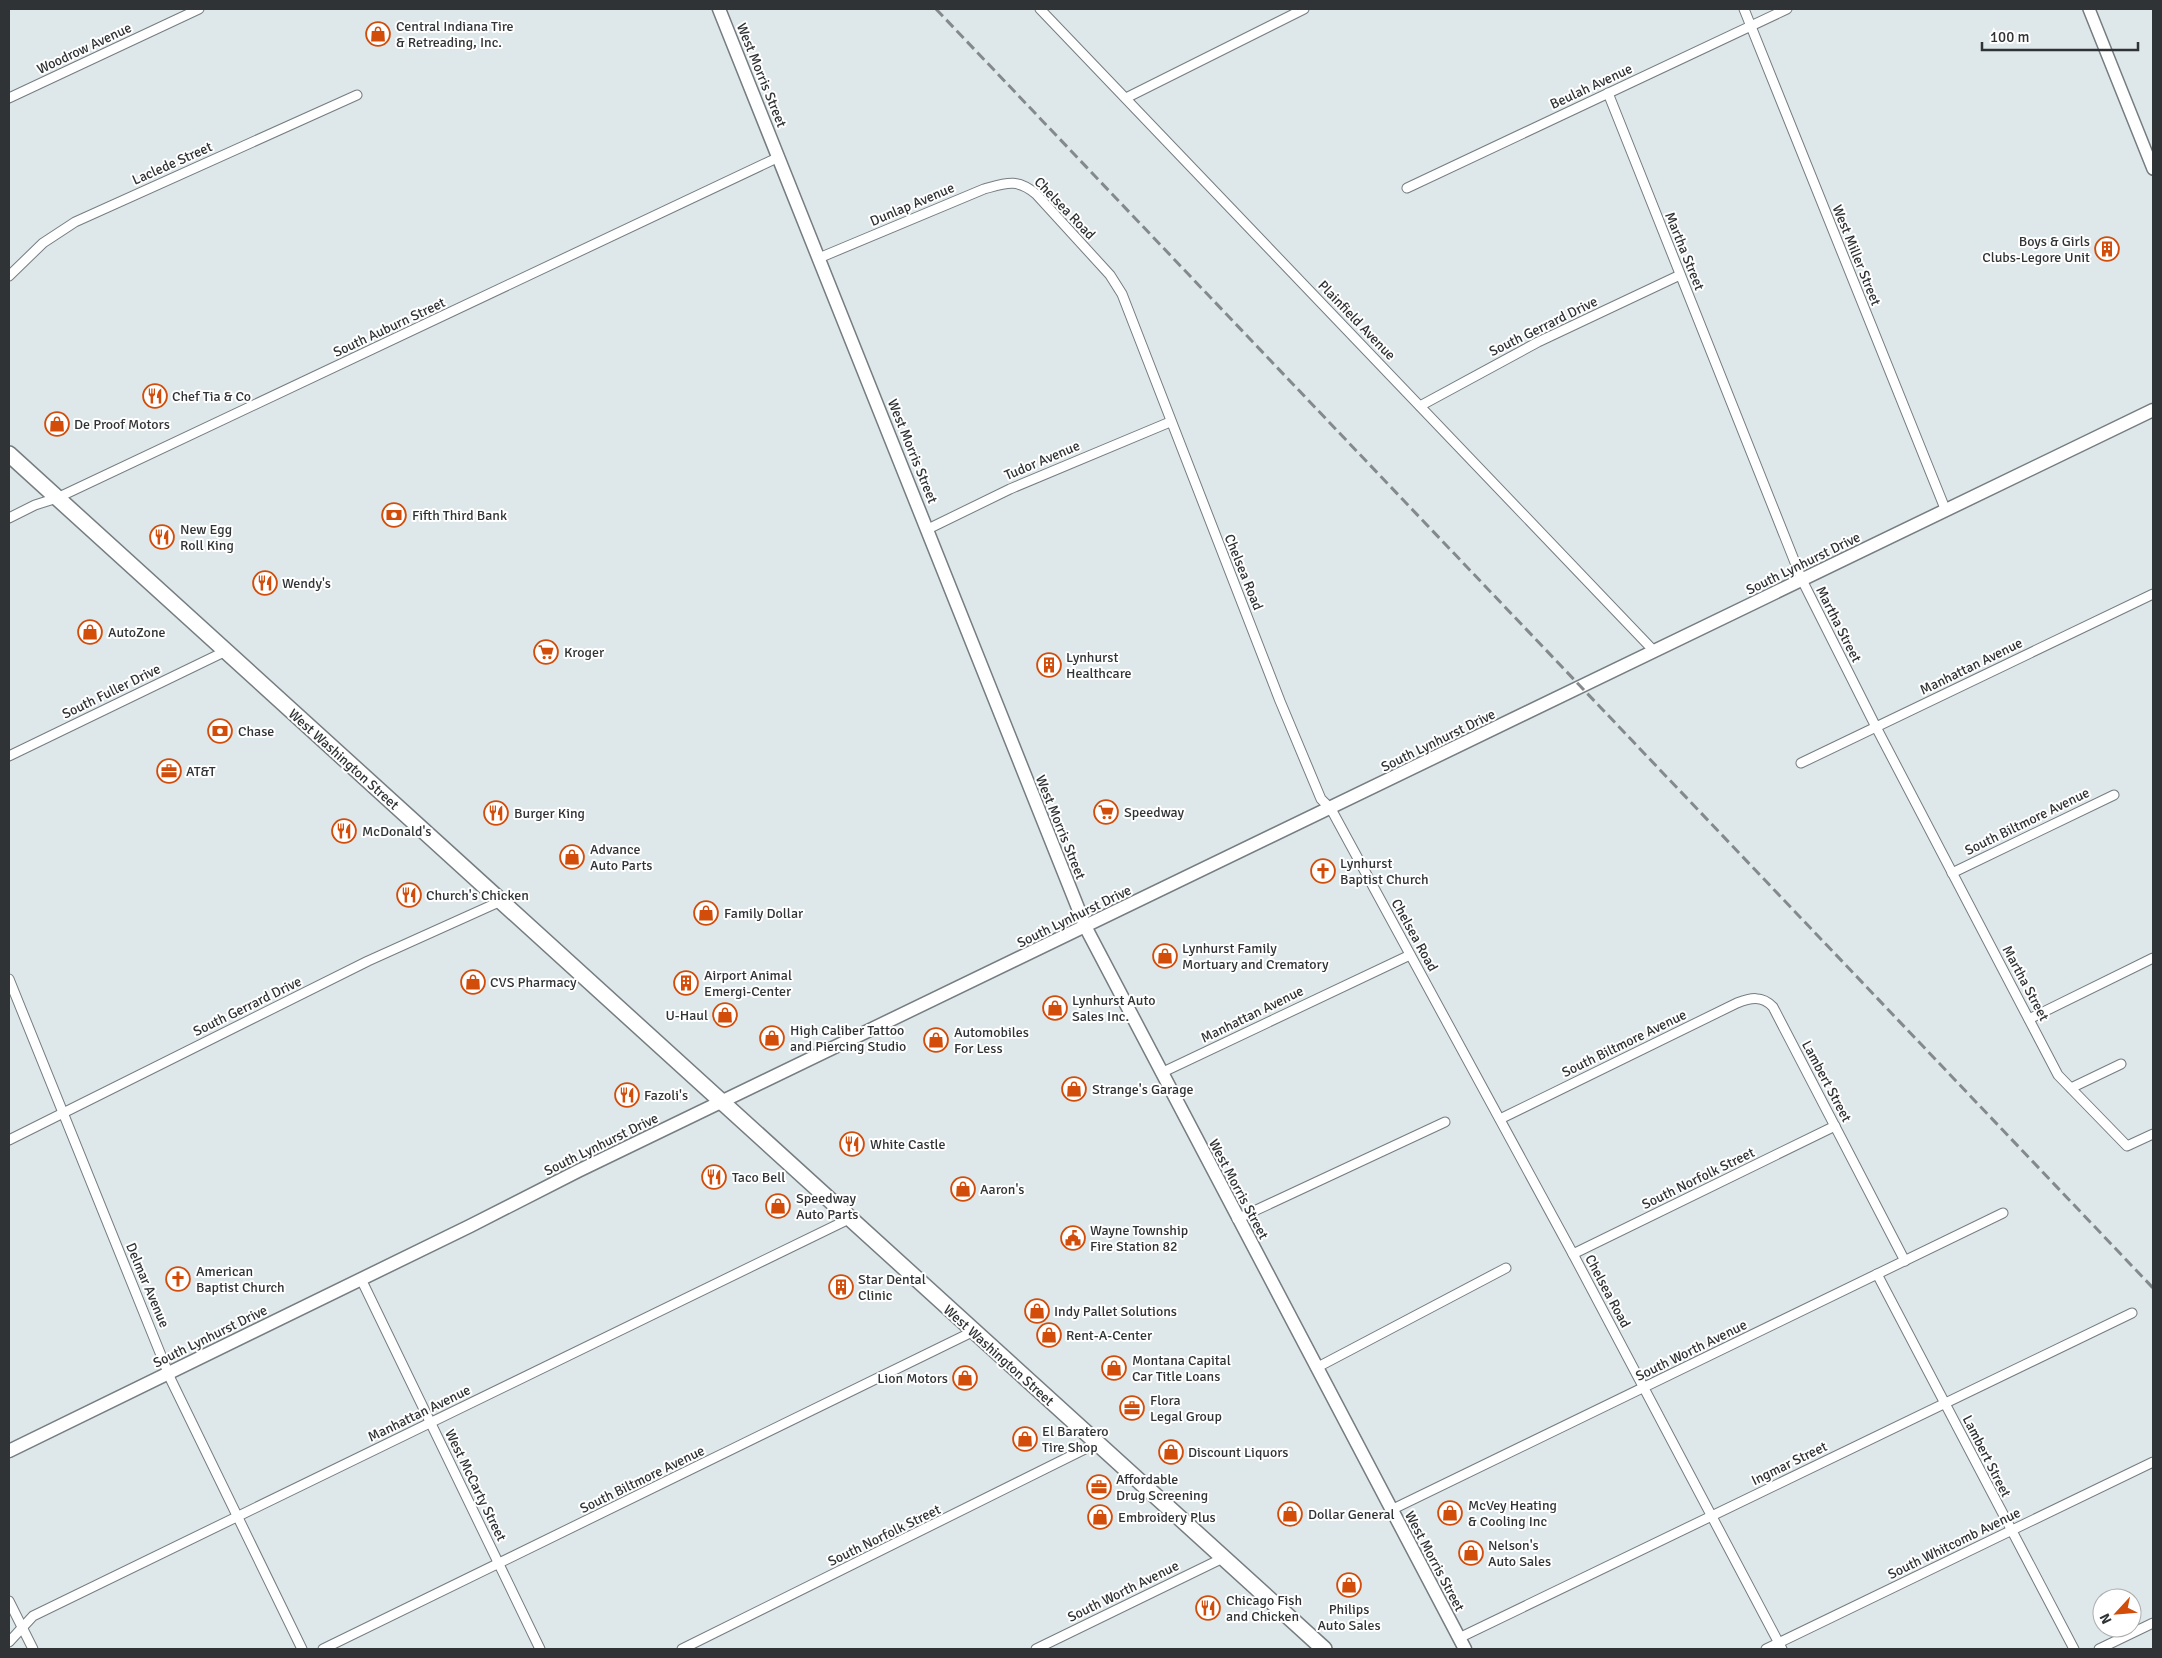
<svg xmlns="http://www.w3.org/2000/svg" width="2162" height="1658" viewBox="0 0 2162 1658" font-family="Signika,sans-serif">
<rect width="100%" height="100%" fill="#dee7ea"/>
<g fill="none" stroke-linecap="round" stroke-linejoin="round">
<g stroke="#757d80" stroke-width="11">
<g id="minor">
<path d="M1040 9 1654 651"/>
<path d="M1744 9 1946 511"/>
<path d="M1608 93 1802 580 1876 727 2058 1075 2127 1146 2153 1134"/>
<path d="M9 98 199 9"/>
<path d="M1126 98 1304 9"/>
<path d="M1407 188 1787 9"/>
<path d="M819 258 984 189C1006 183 1017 178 1036 194L1110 275 1122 294 1280 701 1321 799 1331 809 1573 1254 1782 1649"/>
<path d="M9 276 43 243 75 222 357 95"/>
<path d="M1420 406 1538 342 1680 275"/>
<path d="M9 518 35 505 57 498 779 157"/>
<path d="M928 529 1010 489 1170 422"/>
<path d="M9 756 226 651"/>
<path d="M1801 763 2153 594"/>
<path d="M1952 873 2114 795"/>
<path d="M9 979 171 1380 302 1649"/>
<path d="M2029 1019 2153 958"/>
<path d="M1161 1073 1410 955"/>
<path d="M2071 1088 2121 1064"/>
<path d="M1500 1119 1737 1003C1750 998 1762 995 1773 1007L1905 1261"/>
<path d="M9 1140 368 961 499 902"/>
<path d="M1237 1219 1445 1122"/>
<path d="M1573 1254 1835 1126"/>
<path d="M1877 1274 2074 1649"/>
<path d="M361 1279 540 1649"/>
<path d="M1316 1368 1506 1268"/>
<path d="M1391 1510 2003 1213"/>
<path d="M9 1601 33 1649"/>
<path d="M1459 1638 2132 1313"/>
<path d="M9 1642 33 1616 849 1219"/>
<path d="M323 1649 972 1332"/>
<path d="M682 1649 1097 1443"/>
<path d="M1036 1649 1223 1558"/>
<path d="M1766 1649 2153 1462"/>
<path d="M2099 1649 2153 1623"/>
</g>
</g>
<g stroke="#757d80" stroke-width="14">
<path id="tertiary" d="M2089 9 2153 169"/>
</g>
<g stroke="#757d80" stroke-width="15">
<g id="secondary">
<path d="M719 9 1086 928 1465 1649"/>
<path d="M9 1451 470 1226 578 1171 2153 410"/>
</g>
</g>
<g stroke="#757d80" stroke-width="18">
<path id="primary" d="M9 454 1324 1649"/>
</g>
<use href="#minor" stroke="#fff" stroke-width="9"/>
<use href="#tertiary" stroke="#fff" stroke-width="11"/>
<use href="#secondary" stroke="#fff" stroke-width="12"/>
<use href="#primary" stroke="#fff" stroke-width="15"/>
<path stroke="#84898c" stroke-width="3" stroke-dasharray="10 5" stroke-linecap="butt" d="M936 9 2153 1288"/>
</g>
<defs>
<g id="shop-ring" transform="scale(1.25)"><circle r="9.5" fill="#fff" stroke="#d24d09" stroke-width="1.5"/><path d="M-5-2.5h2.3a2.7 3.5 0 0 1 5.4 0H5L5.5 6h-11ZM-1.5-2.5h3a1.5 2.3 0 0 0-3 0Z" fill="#d24d09"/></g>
<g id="building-ring" transform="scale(1.25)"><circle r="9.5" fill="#fff" stroke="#d24d09" stroke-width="1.5"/><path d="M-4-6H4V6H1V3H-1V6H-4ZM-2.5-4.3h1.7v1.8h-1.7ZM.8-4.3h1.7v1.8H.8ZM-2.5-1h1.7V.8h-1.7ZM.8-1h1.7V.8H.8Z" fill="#d24d09"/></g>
<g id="restaurant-ring" transform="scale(1.25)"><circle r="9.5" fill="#fff" stroke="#d24d09" stroke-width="1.5"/><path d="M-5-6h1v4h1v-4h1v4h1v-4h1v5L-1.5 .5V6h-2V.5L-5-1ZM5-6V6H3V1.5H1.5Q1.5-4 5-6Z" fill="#d24d09"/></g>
<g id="bank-ring" transform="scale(1.25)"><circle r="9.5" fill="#fff" stroke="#d24d09" stroke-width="1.5"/><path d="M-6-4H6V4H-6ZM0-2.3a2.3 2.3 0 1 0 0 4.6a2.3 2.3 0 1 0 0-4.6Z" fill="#d24d09"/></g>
<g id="supermarket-ring" transform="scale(1.25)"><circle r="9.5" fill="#fff" stroke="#d24d09" stroke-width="1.5"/><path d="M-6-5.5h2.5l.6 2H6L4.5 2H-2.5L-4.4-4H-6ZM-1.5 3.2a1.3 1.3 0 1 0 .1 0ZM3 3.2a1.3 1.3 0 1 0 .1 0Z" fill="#d24d09"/></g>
<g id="office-ring" transform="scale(1.25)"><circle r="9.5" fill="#fff" stroke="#d24d09" stroke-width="1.5"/><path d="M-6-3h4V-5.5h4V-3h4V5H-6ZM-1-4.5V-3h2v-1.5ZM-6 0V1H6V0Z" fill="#d24d09"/></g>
<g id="church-ring" transform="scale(1.25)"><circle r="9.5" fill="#fff" stroke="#d24d09" stroke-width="1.5"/><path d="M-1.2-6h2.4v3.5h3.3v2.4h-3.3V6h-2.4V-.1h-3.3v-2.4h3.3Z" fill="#d24d09"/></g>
<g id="civic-ring" transform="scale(1.25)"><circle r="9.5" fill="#fff" stroke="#d24d09" stroke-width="1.5"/><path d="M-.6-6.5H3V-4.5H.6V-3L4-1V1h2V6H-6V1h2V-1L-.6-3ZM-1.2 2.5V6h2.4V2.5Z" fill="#d24d09"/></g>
</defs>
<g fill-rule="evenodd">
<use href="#shop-ring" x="378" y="34"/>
<use href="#building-ring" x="2107" y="249"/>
<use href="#restaurant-ring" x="155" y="396"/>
<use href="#shop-ring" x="57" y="424"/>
<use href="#bank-ring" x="394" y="515"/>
<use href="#restaurant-ring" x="162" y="537"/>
<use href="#restaurant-ring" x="265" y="583"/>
<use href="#shop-ring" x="90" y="632"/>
<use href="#supermarket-ring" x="546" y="652"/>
<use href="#building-ring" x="1049" y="665"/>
<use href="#bank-ring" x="220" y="731"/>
<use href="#office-ring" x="169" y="771"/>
<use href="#supermarket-ring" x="1106" y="812"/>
<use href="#restaurant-ring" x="496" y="813"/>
<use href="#restaurant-ring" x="344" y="831"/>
<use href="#shop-ring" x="572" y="857"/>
<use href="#church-ring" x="1323" y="871"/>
<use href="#restaurant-ring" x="409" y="895"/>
<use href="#shop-ring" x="706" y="913"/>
<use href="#shop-ring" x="1165" y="956"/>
<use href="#shop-ring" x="473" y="982"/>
<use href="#building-ring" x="686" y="983"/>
<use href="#shop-ring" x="1055" y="1008"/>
<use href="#shop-ring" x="725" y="1015"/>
<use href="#shop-ring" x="772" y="1038"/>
<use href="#shop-ring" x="936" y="1040"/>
<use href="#shop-ring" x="1074" y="1089"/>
<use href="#restaurant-ring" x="627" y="1095"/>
<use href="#restaurant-ring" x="852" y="1144"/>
<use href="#restaurant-ring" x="714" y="1177"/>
<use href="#shop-ring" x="963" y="1189"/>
<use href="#shop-ring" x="778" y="1206"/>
<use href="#civic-ring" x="1073" y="1238"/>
<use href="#church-ring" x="178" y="1279"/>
<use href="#building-ring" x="841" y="1287"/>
<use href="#shop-ring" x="1037" y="1311"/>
<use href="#shop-ring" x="1049" y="1335"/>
<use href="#shop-ring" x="1114" y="1368"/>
<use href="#shop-ring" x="965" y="1378"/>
<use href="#office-ring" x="1132" y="1408"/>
<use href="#shop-ring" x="1025" y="1439"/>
<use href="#shop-ring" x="1171" y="1452"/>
<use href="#office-ring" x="1099" y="1487"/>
<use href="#shop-ring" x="1450" y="1513"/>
<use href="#shop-ring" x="1290" y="1514"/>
<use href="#shop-ring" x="1100" y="1517"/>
<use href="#shop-ring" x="1471" y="1553"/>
<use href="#shop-ring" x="1349" y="1585"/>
<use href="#restaurant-ring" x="1208" y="1608"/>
</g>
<g text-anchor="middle" stroke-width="4" stroke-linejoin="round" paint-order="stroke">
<g font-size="14" fill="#303335" stroke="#fff" text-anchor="start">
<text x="396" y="31">Central Indiana Tire<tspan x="396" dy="16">&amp; Retreading, Inc.</tspan></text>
<text x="2090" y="246" text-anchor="end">Boys &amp; Girls<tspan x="2090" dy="16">Clubs-Legore Unit</tspan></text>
<text x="172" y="401">Chef Tia &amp; Co</text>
<text x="74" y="429">De Proof Motors</text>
<text x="412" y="520">Fifth Third Bank</text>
<text x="180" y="534">New Egg<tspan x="180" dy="16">Roll King</tspan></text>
<text x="282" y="588">Wendy's</text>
<text x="108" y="637">AutoZone</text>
<text x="564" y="657">Kroger</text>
<text x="1066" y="662">Lynhurst<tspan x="1066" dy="16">Healthcare</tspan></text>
<text x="238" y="736">Chase</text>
<text x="186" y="776">AT&amp;T</text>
<text x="1124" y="817">Speedway</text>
<text x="514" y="818">Burger King</text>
<text x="362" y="836">McDonald's</text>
<text x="590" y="854">Advance<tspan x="590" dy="16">Auto Parts</tspan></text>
<text x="1340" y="868">Lynhurst<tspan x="1340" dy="16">Baptist Church</tspan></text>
<text x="426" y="900">Church's Chicken</text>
<text x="724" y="918">Family Dollar</text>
<text x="1182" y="953">Lynhurst Family<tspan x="1182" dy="16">Mortuary and Crematory</tspan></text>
<text x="704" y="980">Airport Animal<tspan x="704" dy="16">Emergi-Center</tspan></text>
<text x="490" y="987">CVS Pharmacy</text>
<text x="1072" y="1005">Lynhurst Auto<tspan x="1072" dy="16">Sales Inc.</tspan></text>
<text x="708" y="1020" text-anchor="end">U-Haul</text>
<text x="790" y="1035">High Caliber Tattoo<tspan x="790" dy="16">and Piercing Studio</tspan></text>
<text x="954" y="1037">Automobiles<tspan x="954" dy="16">For Less</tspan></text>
<text x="1092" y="1094">Strange's Garage</text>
<text x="644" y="1100">Fazoli's</text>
<text x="870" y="1149">White Castle</text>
<text x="732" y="1182">Taco Bell</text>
<text x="980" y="1194">Aaron's</text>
<text x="796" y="1203">Speedway<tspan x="796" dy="16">Auto Parts</tspan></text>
<text x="1090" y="1235">Wayne Township<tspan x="1090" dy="16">Fire Station 82</tspan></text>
<text x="196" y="1276">American<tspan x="196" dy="16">Baptist Church</tspan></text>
<text x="858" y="1284">Star Dental<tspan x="858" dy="16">Clinic</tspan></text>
<text x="1054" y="1316">Indy Pallet Solutions</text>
<text x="1066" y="1340">Rent-A-Center</text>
<text x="1132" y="1365">Montana Capital<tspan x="1132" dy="16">Car Title Loans</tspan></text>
<text x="948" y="1383" text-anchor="end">Lion Motors</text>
<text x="1150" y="1405">Flora<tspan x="1150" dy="16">Legal Group</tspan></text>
<text x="1042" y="1436">El Baratero<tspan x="1042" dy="16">Tire Shop</tspan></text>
<text x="1188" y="1457">Discount Liquors</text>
<text x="1116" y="1484">Affordable<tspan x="1116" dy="16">Drug Screening</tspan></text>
<text x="1468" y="1510">McVey Heating<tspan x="1468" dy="16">&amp; Cooling Inc</tspan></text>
<text x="1308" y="1519">Dollar General</text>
<text x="1118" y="1522">Embroidery Plus</text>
<text x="1488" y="1550">Nelson's<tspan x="1488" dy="16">Auto Sales</tspan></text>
<text x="1226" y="1605">Chicago Fish<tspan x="1226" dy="16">and Chicken</tspan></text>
<text x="1349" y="1614" text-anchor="middle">Philips<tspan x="1349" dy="16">Auto Sales</tspan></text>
</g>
<g font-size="14" fill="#303335" stroke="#fff">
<text transform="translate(84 48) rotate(-25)" y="5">Woodrow Avenue</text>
<text transform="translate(762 75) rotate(68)" y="5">West Morris Street</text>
<text transform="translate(1591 86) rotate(-25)" y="5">Beulah Avenue</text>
<text transform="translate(172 163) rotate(-24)" y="5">Laclede Street</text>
<text transform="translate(912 204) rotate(-23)" y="5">Dunlap Avenue</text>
<text transform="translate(1065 208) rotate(46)" y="5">Chelsea Road</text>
<text transform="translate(1685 251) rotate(68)" y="5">Martha Street</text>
<text transform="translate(1857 255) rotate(68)" y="5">West Miller Street</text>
<text transform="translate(1357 320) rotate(46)" y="5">Plainfield Avenue</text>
<text transform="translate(1543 326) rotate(-26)" y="5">South Gerrard Drive</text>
<text transform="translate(389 327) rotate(-25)" y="5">South Auburn Street</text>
<text transform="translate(913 451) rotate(68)" y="5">West Morris Street</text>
<text transform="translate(1042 460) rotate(-23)" y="5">Tudor Avenue</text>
<text transform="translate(1803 563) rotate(-26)" y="5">South Lynhurst Drive</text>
<text transform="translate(1244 572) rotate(68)" y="5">Chelsea Road</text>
<text transform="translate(1839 624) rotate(63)" y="5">Martha Street</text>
<text transform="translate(1971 666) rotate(-26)" y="5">Manhattan Avenue</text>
<text transform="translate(111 691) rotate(-26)" y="5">South Fuller Drive</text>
<text transform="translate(1438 740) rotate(-26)" y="5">South Lynhurst Drive</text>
<text transform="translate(344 759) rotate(42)" y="5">West Washington Street</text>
<text transform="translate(2027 821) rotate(-26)" y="5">South Biltmore Avenue</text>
<text transform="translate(1061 827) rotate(68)" y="5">West Morris Street</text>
<text transform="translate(1074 916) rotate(-26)" y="5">South Lynhurst Drive</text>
<text transform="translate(1415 935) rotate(61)" y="5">Chelsea Road</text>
<text transform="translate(2026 983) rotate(62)" y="5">Martha Street</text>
<text transform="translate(247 1006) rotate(-26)" y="5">South Gerrard Drive</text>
<text transform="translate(1252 1014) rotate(-26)" y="5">Manhattan Avenue</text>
<text transform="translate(1624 1043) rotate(-26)" y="5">South Biltmore Avenue</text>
<text transform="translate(1827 1081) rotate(62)" y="5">Lambert Street</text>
<text transform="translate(601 1144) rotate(-26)" y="5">South Lynhurst Drive</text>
<text transform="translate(1698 1178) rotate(-26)" y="5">South Norfolk Street</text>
<text transform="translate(1239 1189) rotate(62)" y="5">West Morris Street</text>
<text transform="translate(148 1285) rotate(67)" y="5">Delmar Avenue</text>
<text transform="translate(1608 1291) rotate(62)" y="5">Chelsea Road</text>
<text transform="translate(210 1336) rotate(-26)" y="5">South Lynhurst Drive</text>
<text transform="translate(1691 1350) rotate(-26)" y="5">South Worth Avenue</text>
<text transform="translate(999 1355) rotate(42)" y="5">West Washington Street</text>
<text transform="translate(419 1413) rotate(-26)" y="5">Manhattan Avenue</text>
<text transform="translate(1987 1456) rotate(63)" y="5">Lambert Street</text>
<text transform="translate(1789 1463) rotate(-26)" y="5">Ingmar Street</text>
<text transform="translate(642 1479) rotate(-26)" y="5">South Biltmore Avenue</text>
<text transform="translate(476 1485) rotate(64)" y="5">West McCarty Street</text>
<text transform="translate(884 1535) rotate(-26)" y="5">South Norfolk Street</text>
<text transform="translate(1954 1543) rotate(-26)" y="5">South Whitcomb Avenue</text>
<text transform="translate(1435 1561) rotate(62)" y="5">West Morris Street</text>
<text transform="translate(1123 1591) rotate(-26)" y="5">South Worth Avenue</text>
</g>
</g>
<rect width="2162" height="1658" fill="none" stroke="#303335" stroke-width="20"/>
<g transform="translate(2117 1613) rotate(244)"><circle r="24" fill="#ffffff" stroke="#acadae"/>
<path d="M0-4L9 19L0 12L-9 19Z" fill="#d24d09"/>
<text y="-8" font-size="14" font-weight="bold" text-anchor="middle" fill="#303335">N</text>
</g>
<path d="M1982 42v8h156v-8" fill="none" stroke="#303335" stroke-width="2.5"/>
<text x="1990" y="42" font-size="15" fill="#303335" stroke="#ffffff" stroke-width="4" paint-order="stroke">100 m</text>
</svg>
